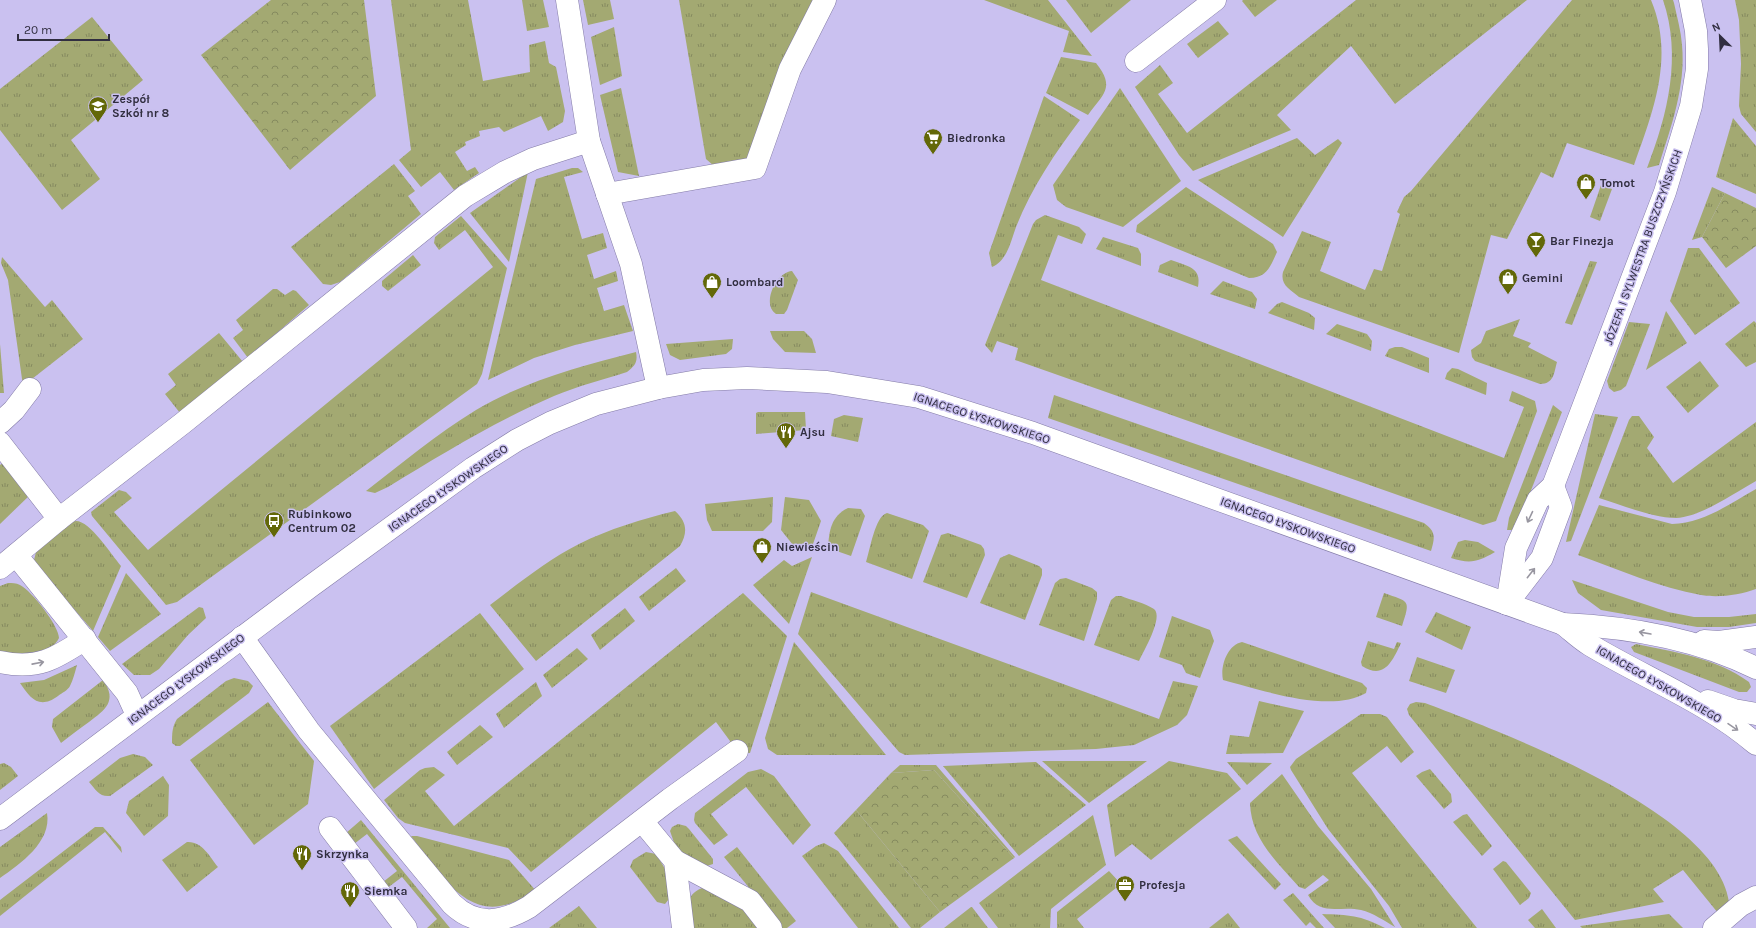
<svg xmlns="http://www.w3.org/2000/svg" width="1756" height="928" viewBox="0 0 1756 928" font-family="Karla,sans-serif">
<defs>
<pattern id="grass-tufts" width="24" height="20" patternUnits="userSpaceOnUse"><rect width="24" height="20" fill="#a3a972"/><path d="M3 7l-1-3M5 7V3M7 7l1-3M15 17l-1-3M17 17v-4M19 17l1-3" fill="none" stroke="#858a5f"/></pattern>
<pattern id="forest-crowns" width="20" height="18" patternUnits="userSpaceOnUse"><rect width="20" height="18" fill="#a3a972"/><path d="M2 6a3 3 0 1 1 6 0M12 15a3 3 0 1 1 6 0" fill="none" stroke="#858a5f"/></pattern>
</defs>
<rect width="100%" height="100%" fill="#cac1f0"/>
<g fill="url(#grass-tufts)">
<path d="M391 0H468L483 81 530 72 529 45 545 41 549 63 556 67 565 111 563 122 548 131 541 116 504 132 499 127 479 131 480 136 465 142 466 145 455 152 467 171 475 167 479 173 454 190 440 172 421 187 399 160 411 150Z"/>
<path d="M522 0H543L549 27 527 31Z"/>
<path d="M583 0H610L614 19 588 25Z"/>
<path d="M679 0H818L753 155 742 162 714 166 706 159Z"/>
<path d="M984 0H1048L1092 56 1063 52 1069 31Z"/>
<path d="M1066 0H1131L1091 33Z"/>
<path d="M1243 0H1277L1255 17 1242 1Z"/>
<path d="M1356 0H1527L1395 104 1351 46 1277 115 1291 130 1193 171 1179 155 1135 87 1160 65 1173 83 1158 94 1187 133Z"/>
<path d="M1572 0H1651C1675 57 1653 111 1634 165L1567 143 1553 178 1541 172 1507 239 1491 235 1459 353 1299 297C1290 289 1280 285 1283 272L1302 231 1331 242 1320 271 1365 290 1374 269 1382 271 1400 214 1397 212 1404 197 1411 191Z"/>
<path d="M1663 0H1673L1674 3C1677 17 1681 31 1682 45 1686 86 1671 127 1659 165L1647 168C1668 114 1682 56 1663 0Z"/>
<path d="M1735 0H1756V132L1741 114 1739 106 1741 64 1739 20Z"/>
<path d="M92 17 143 80 71 140 100 179 62 210 0 130V89Z"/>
<path d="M1218 21 1229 34 1198 58 1187 44Z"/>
<path d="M614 27 622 76 600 85 591 37Z"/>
<path d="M1061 57 1096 63C1116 88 1103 94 1088 115L1046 93Z"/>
<path d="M621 88 639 176 618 172 600 95Z"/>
<path d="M1120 88 1181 181 1123 227 1066 207 1057 200 1053 185Z"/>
<path d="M1044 96 1080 120C1055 153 1032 187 1016 227 1011 241 1007 261 992 267L989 253Z"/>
<path d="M1733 118 1756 146V194L1716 177Z"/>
<path d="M1297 138 1315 155 1338 139 1342 143 1283 237 1198 180Z"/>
<path d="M394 164 415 191 408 196 421 214 340 282 331 285 323 284 291 247Z"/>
<path d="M572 168H578L583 172 564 177 582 239 603 233 607 248 587 255 594 279 616 271 618 281 597 288 604 311 624 305 633 331 575 345 534 358 488 380 536 179Z"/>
<path d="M528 172 509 262 470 213Z"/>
<path d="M1601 185 1612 189 1600 221 1590 217Z"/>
<path d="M1186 187 1273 244 1277 252C1270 267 1267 278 1249 278L1136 232 1137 225Z"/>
<path d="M1712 187 1725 193 1702 237 1692 240Z"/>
<path d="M1045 215 1079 227 1086 234 1082 244 1058 235 1041 280 1504 458 1524 407 1509 401 1512 391 1535 401 1537 411 1496 521 1483 525 1015 360 1018 348 997 341 992 353 985 345 1033 224 1036 220Z"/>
<path d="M461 216 507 268 482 374 477 384 177 602 166 605 92 516 91 512 119 490 126 492 132 498 114 512 148 550 493 267 465 230 439 250 434 243 435 237Z"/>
<path d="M1103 237 1138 248 1141 254V266L1096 249Z"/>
<path d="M1688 248H1699L1740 303 1695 335 1670 301Z"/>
<path d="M413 255 421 265 388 291 382 286V281Z"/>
<path d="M2 257 45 307 52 300 83 339 23 386 8 280 1 263Z"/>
<path d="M1171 260C1187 266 1202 267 1198 287L1158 272 1160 265Z"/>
<path d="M1590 261 1597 262 1572 325 1565 323Z"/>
<path d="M792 271 798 280 787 310 784 314H776C761 304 776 272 792 271Z"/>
<path d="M1223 281 1252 292 1257 299 1255 309 1210 294Z"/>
<path d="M273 289H277L285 295 293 290 296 291 309 305 248 358 233 338 243 330 236 320Z"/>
<path d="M1282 302 1309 313 1315 318 1314 330 1268 313 1277 304Z"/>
<path d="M1666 311 1687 343 1646 370Z"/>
<path d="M1520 319 1513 336 1531 343 1528 347 1557 362C1554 373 1554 384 1540 384L1475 361 1472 357 1471 350 1481 343 1486 331Z"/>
<path d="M1754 321 1756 323V362L1746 367 1725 344Z"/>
<path d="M1629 322 1650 324 1626 386 1621 390 1614 392 1609 388 1607 381Z"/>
<path d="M1337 324 1367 334 1372 341 1371 351 1326 334Z"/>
<path d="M770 331H804L812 339 816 353 785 352 773 339Z"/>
<path d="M219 333 243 362 180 413 165 394 176 385 168 374Z"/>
<path d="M733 339 732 349 726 354 680 360 670 355 666 344Z"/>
<path d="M0 344 4 393H0Z"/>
<path d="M1395 347H1402L1429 358V373L1385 356 1389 349Z"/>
<path d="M636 352C638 362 635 366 627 372 602 380 578 386 554 396 496 421 442 454 388 487L375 493 366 491C402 463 437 434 476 410 525 381 581 366 636 352Z"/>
<path d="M1700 361 1719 386 1688 413 1666 387Z"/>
<path d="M1452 368 1458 369 1487 383 1486 395 1445 379 1447 373Z"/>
<path d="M1054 395 1424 523C1436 532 1435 537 1431 551L1048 418Z"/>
<path d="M1553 405 1562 412 1520 518 1514 530H1507L1509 518Z"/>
<path d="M758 412H805L806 430 756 434V413Z"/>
<path d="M1595 414 1618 417 1571 541 1566 542Z"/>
<path d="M844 415 863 418 858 442 831 436 834 419Z"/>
<path d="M1632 416H1639L1654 437 1647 448 1673 483 1756 422V481C1734 493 1701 517 1676 518 1653 518 1622 505 1599 498L1629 420Z"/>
<path d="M6 461 31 494 0 524V465Z"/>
<path d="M1756 489V589C1740 595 1718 598 1701 595 1660 588 1618 569 1578 555L1599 505 1672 524C1704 523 1729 504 1756 489Z"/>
<path d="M773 497 772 522 763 531H712L707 520 705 504Z"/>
<path d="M785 497 809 500 821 521 813 544 797 550 781 530Z"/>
<path d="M848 508 861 509 865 516 851 556 828 548C829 531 831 516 848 508Z"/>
<path d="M675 511C687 522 688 532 680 546L536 661 490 605C518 584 547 560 579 544 609 529 642 519 675 511Z"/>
<path d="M887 513 923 525 929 531 912 579 866 562C870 550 875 516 887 513Z"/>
<path d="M76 521C90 521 111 554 121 566L93 631 39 569 34 560 36 552 71 522Z"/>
<path d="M948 533 981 545 984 549 985 555 967 598 923 582 941 535Z"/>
<path d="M1465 540 1478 542 1495 552C1478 562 1470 564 1451 558L1458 542Z"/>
<path d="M1009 554 1039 566 1042 569V575L1025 620 980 603 1000 558Z"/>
<path d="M812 557 789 624 753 585 784 560 792 566Z"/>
<path d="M676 568 686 581 649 611 639 597Z"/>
<path d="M126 573 161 614 110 651 98 637Z"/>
<path d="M1066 578 1092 588 1097 592V599L1084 641 1039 625 1055 583 1060 579Z"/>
<path d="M1572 580 1668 612 1694 617H1729L1756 614V623L1729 627H1697L1601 610 1578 593Z"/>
<path d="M8 583C12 583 16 583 20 585 32 591 59 626 59 638 50 657 17 655 0 654V586Z"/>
<path d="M811 592 1159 719 1173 681 1198 686 1187 715 1177 725 1134 745 1096 749 905 755 899 752 798 634Z"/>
<path d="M743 593 787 636 750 753 727 752 730 741 716 722 531 872 508 848 405 823 398 818 384 800 420 770 425 768 434 767 445 775 425 791 454 826Z"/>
<path d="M1384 593C1409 602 1411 599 1402 626L1376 617Z"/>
<path d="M1116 596H1121C1131 600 1145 603 1154 609 1164 617 1143 652 1139 661L1094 645 1111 600Z"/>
<path d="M199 607 203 608 206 618 188 635 159 669 150 675H134L122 664Z"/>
<path d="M625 608 635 621 600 650 591 635Z"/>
<path d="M1436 612 1471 627 1462 650 1425 632Z"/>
<path d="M480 613 524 669 374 789 330 726Z"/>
<path d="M1172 616 1210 630 1214 641 1200 678 1186 673 1182 665 1159 657Z"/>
<path d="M1368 641 1394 649 1397 642 1401 643C1392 662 1384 680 1362 666L1361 662Z"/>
<path d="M794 642 886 755H777L768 749 765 738Z"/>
<path d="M1242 642 1362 683 1367 688 1366 693C1330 714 1262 690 1223 680 1220 667 1227 645 1242 642Z"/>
<path d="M1636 644C1675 652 1716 658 1749 682L1751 687 1747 692H1739L1634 652 1631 647Z"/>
<path d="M577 648 588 659 552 688 543 675Z"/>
<path d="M1417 657 1455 670 1446 693 1409 681Z"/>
<path d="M77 665C75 672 73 680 70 686 68 690 62 693 58 696 39 710 30 698 20 683L44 680Z"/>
<path d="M234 678 248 681 253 686 249 693 180 746H176L172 743C172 734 172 727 177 719L226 681Z"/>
<path d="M103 680C118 701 105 710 89 722 79 729 70 736 61 743L52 727 53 719Z"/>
<path d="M536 682 542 696 504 728 496 714Z"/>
<path d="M1259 701 1304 711 1283 753 1226 754 1230 735 1249 737Z"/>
<path d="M268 702 314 761 308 804 254 845 190 760Z"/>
<path d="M1416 702 1425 703C1501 732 1717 812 1729 902L1718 913 1683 870 1653 889 1664 902 1575 920 1409 715 1407 709 1410 704Z"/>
<path d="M1361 714H1380L1387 717 1414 752 1401 763 1387 746 1352 773 1477 928H1402L1389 906 1328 829 1291 770 1290 767 1296 759Z"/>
<path d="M480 725 493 737 457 765 447 752Z"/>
<path d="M133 754 145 757 153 765 110 796C99 797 96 790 89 782L120 758Z"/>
<path d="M1042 761H1147L1089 803Z"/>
<path d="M1169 761 1227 773 1241 789 1151 860 1132 844 1115 857 1107 805Z"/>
<path d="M1036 762 1086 805 1019 856 943 766Z"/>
<path d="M1227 762 1272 763 1247 785Z"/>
<path d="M4 763 11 767 18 776 0 790V764Z"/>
<path d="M900 765H936L1015 857 1014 858 934 770 891 773Z"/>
<path d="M761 769 774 776 811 825 793 845 746 787 711 814 728 835 714 845 695 823 694 820 695 813 748 772Z"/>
<path d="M1430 769 1451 794 1452 802 1444 809 1416 776 1422 772Z"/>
<path d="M1282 774 1318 826 1371 889 1395 927C1385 921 1373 913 1361 910 1341 905 1320 917 1308 895L1329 880 1323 875 1305 889 1299 887C1277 862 1251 839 1250 803Z"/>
<path d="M163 776 169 785 168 816 144 836 126 813 129 801Z"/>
<path d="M856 810 940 912 920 928H911L834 833Z"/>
<path d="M47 813C52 842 20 864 0 878V847Z"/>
<path d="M1467 814 1492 846 1482 856 1453 822 1463 815Z"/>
<path d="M1093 815 1106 865 1051 909 1050 928H998L979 903Z"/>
<path d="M361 820 450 928H427L437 919 402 877 386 889 383 882 397 871 367 834 354 844 346 833Z"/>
<path d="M678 824 686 826 689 829 713 859V864L707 866 677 851 670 831 672 827Z"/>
<path d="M95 827H103L121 847 122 853 105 832 0 916V900Z"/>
<path d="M411 836H417L509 860 537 892C525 897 513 904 500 906 460 913 432 863 411 836Z"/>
<path d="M1237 836 1281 884 1275 890 1228 840Z"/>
<path d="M187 842C202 841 210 857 218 867L187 892 162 860Z"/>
<path d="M824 843 838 851 899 928H858L802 856 816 846Z"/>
<path d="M737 847 796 921 787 928H782L724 857Z"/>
<path d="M646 852 656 854 667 872 669 899 665 904 657 902 630 867 633 860Z"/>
<path d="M1503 861 1506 862 1531 893 1529 898 1520 905 1493 869Z"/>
<path d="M1109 871 1121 884 1077 919 1084 928H1057V912Z"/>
<path d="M702 888 741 906 759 928H691C689 910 683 896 702 888Z"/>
<path d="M1293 893 1324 928H1316L1310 922 1306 926 1283 900Z"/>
<path d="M579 906 597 928H549Z"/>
<path d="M972 907 988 928H944L971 907Z"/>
<path d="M1542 909 1556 928H1535L1528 920Z"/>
<path d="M1228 913 1240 928H1209Z"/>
<path d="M1322 914C1349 915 1360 915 1385 928H1335Z"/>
<path d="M1669 914 1683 928H1582L1580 926Z"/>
</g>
<g fill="url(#forest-crowns)">
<path d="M271 0H364L376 96 290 170 201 55Z"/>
<path d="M1725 193 1756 208V246L1726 268 1702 237Z"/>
<path d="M934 770 1014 858 940 912 856 810 891 773Z"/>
</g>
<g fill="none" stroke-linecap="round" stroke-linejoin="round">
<g stroke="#837ba7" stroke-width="23">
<g id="minor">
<path d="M567 0 589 141 631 264 658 388"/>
<path d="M1136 61 1215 0"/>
<path d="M607 194 755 168 790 69 825 0"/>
<path d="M0 423 14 410 30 389"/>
<path d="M0 443 59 519"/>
<path d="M16 555 127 693 137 715"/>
<path d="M0 568 59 519 183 423 465 196 505 172 533 159 589 141"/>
<path d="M1509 601 1542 558 1561 507 1553 486"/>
<path d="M1507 604 1516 548 1538 500 1553 486 1665 192 1691 106 1697 69V49L1696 31 1690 0"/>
<path d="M242 637 309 731 452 904C476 927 502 923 529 907L670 799 737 751"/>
<path d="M0 662C37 670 55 659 85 639"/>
<path d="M642 821 675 861 683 928"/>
<path d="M330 828 406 928"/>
<path d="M675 861 750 901 771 928"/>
<path d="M1714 928 1741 905 1756 897"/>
</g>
</g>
<g stroke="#837ba7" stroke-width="23">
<g id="tertiary">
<path d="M1563 624C1572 631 1580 639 1590 645 1645 678 1707 702 1756 744"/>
<path d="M1704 641 1719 642 1756 637"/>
<path d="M1708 701 1734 710 1756 714"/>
<path d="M0 819 311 586 473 468 517 440 550 423 596 404 658 388 703 380 747 378 827 382 919 397 1033 433 1563 624C1630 627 1696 638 1756 668"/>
</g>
</g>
<use href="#minor" stroke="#fff" stroke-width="22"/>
<use href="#tertiary" stroke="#fff" stroke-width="22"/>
</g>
<defs><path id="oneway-shaft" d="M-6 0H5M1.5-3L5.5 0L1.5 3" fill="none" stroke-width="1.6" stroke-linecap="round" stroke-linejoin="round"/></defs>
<g stroke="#9896a0">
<use href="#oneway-shaft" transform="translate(1530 517) rotate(115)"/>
<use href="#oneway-shaft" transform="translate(1531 573) rotate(-52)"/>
<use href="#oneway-shaft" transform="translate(1645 633) rotate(-170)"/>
<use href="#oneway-shaft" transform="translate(38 663) rotate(-11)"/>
<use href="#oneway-shaft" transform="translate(1733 727) rotate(34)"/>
</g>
<defs>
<g id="school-pin" transform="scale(1)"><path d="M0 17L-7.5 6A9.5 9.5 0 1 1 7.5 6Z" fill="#636808" stroke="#cac1f0"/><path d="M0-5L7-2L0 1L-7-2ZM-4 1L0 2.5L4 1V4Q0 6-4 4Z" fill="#fff"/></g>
<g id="supermarket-pin" transform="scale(1)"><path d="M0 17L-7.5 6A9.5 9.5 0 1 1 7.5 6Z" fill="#636808" stroke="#cac1f0"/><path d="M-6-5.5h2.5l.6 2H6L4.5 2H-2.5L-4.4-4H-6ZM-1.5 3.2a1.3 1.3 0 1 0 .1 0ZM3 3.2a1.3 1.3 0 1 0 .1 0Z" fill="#fff"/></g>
<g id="shop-pin" transform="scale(1)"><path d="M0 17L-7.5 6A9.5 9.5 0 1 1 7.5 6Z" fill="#636808" stroke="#cac1f0"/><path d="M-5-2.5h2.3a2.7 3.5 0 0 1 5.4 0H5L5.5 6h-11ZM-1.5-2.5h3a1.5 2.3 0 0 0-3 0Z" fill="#fff"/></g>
<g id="bar-pin" transform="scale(1)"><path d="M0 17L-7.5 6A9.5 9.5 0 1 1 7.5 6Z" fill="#636808" stroke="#cac1f0"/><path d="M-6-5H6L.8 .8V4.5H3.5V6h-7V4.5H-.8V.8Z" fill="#fff"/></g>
<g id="restaurant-pin" transform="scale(1)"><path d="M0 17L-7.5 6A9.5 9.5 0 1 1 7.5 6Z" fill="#636808" stroke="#cac1f0"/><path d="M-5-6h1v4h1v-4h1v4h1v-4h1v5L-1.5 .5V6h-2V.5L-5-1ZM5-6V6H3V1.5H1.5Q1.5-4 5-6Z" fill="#fff"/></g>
<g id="bus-pin" transform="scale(1)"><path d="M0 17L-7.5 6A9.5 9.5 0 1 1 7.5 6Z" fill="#636808" stroke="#cac1f0"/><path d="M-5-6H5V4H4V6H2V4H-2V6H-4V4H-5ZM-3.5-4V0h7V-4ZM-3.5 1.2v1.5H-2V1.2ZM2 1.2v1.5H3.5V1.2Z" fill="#fff"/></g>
<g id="office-pin" transform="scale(1)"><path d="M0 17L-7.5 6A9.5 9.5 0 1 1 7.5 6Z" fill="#636808" stroke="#cac1f0"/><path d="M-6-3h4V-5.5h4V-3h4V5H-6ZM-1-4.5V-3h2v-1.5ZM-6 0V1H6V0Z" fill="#fff"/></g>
</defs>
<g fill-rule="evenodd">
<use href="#school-pin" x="98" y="106"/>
<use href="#supermarket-pin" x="933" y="138"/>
<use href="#shop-pin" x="1586" y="183"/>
<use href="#bar-pin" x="1536" y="241"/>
<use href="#shop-pin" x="1508" y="278"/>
<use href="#shop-pin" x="712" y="282"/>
<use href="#restaurant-pin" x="786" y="432"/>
<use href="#bus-pin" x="274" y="521"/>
<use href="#shop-pin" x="762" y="547"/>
<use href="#restaurant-pin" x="302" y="854"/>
<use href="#office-pin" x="1125" y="885"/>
<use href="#restaurant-pin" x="350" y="891"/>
</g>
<g text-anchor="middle" stroke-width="3" stroke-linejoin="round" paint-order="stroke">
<g font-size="12" font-weight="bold" fill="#312e40" stroke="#cac1f0" text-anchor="start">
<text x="112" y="103">Zespół<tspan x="112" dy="14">Szkół nr 8</tspan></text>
<text x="947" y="142">Biedronka</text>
<text x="1600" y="187">Tomot</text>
<text x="1550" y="245">Bar Finezja</text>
<text x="1522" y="282">Gemini</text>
<text x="726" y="286">Loombard</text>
<text x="800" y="436">Ajsu</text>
<text x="288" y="518">Rubinkowo<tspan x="288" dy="14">Centrum 02</tspan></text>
<text x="776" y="551">Niewieścin</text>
<text x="316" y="858">Skrzynka</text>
<text x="1139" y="889">Profesja</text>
<text x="364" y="895">Siemka</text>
</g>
<g font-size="12" fill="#312e40" stroke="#cac1f0">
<text transform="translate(1643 247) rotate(-70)" y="4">JÓZEFA I SYLWESTRA BUSZCZYŃSKICH</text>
<text transform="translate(982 418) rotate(18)" y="4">IGNACEGO ŁYSKOWSKIEGO</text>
<text transform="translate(448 488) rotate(-35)" y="4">IGNACEGO ŁYSKOWSKIEGO</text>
<text transform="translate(1288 525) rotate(20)" y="4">IGNACEGO ŁYSKOWSKIEGO</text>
<text transform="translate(186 679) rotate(-37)" y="4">IGNACEGO ŁYSKOWSKIEGO</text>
<text transform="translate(1659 684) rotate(30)" y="4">IGNACEGO ŁYSKOWSKIEGO</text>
</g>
</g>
<g transform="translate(1720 36) rotate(336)" stroke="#cac1f0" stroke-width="3" paint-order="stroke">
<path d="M0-3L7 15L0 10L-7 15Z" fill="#312e40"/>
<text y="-6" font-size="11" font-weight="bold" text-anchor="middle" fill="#312e40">N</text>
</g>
<path d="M18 34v6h91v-6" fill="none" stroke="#312e40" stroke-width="2"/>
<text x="24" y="34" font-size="12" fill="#312e40" stroke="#cac1f0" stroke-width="3" paint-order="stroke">20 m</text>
</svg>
